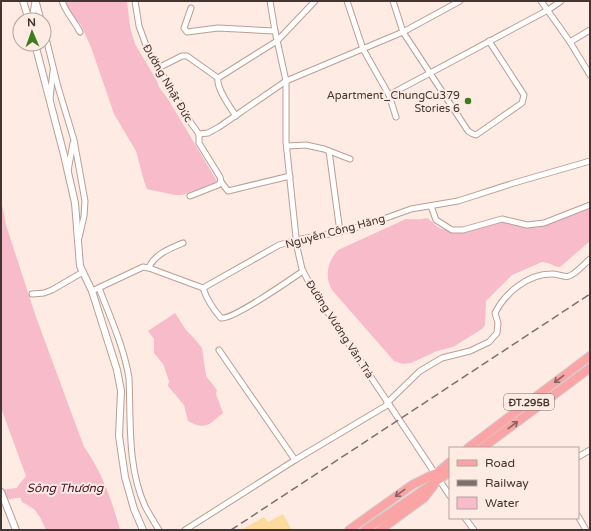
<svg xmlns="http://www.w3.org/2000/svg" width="591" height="531" viewBox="0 0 591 531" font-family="'Varela Round',sans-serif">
<rect width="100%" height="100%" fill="#feebe4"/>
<path fill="#ffda9f" d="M283 514 292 530H241L264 517 268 522Z"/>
<g fill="#f7bbca">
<path d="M66 1H127L130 27 135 44 157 81 159 87 168 99 217 181 215 183 182 195H175L147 189 144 181 136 151 114 114 91 47 81 25 69 11Z"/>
<path d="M1 200 6 225 36 317 84 447C102 472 112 500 120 530H46L40 517 34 509 22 502 17 487 26 476 1 408Z"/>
<path d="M590 201V241L560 267C554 267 549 262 542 262L512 275 486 301 485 325 482 329 453 347 437 351 411 363 403 364 394 361 332 290C324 276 328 261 338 250L406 219C413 219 421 220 427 218 432 221 436 227 442 229 457 233 480 221 495 218 506 217 517 226 528 225 539 224 584 208 590 201Z"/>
<path d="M175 313 186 330 194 338 202 348 206 376 217 390 216 394 223 413C209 424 206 431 188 421L184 405 168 386 169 381 163 364 154 353V339L148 331Z"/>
</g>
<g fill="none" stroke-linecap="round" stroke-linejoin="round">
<path stroke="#f7bbca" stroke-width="10" d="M1 495 33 491"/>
<g stroke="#bb9e93" stroke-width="7">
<g id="minor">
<path d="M36 1 41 20"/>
<path d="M62 1C66 13 74 20 80 32"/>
<path d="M135 1 139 26 147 48 191 123 199 134 208 133 219 127 286 81 403 32 460 1"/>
<path d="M270 1 275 31 286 81V142L297 247 302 269 313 290 450 496"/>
<path d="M347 1 363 49 389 95 396 117"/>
<path d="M393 1 403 32 468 131 473 134 476 135 522 103 524 95 489 41"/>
<path d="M541 1 570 42 590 75"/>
<path d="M191 8 184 28 187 32 218 28 275 31"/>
<path d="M32 20 35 1"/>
<path d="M44 30 58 87 74 140 85 201 84 216 79 238"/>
<path d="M570 42 590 30"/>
<path d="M158 68 182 56H187L218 78"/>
<path d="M389 95 548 10 561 1"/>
<path d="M50 99 53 71"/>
<path d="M236 116C230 107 216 88 218 78L277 41 315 1"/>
<path d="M287 146 306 145 324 149 350 159"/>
<path d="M329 151 340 232"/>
<path d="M68 171 73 143"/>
<path d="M221 182 228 191 290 176"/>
<path d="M190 196 218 185 221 182 220 177 199 143V134"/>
<path d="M431 206 436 220 452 230H463L502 219 527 225 544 223 590 205"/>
<path d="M149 268C153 255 171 248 183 243"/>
<path d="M99 288C110 317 124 347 129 378 131 420 127 467 145 506 149 514 154 522 159 530"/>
<path d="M203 288C207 300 213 309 221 318 232 320 290 280 303 271"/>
<path d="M92 291 143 267 149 268 203 288 279 245 296 240 340 232 375 222 411 209 458 201 514 183 590 161"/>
<path d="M32 294 44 293 52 290 83 272"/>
<path d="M219 350 295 460"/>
<path d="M387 403 420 371 442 358 470 351 489 342 497 333 498 323 495 313C505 293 528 274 551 274 557 273 563 278 569 276 576 274 584 264 590 259"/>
<path d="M578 457 590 450"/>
<path d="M578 516 586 530"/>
<path d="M465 518 474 530"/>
<path d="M185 530 295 460 389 404"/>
</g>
</g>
<g stroke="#bb9e93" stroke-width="8">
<g id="tertiary">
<path d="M23 1 29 20"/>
<path d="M35 44 64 155 75 203 80 266 92 291 117 370 121 391 119 436 125 477 134 509 143 530"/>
<path d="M1 492 16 530"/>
</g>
</g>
<g stroke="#d2cfce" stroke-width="10">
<g id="primary">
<path d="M468 448 590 356"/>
<path d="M482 448 590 368"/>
<path d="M431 478 450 462"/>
<path d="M349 530 412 485 434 474"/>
<path d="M365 530 450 472"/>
<path d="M380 530 424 498 434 485"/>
</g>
</g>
<use href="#minor" stroke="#fff" stroke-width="5"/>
<use href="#tertiary" stroke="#fff" stroke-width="6"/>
<use href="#primary" stroke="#faa4a6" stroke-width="8"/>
<path stroke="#7e6f6a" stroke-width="1.5" stroke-dasharray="8 4" stroke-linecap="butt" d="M231 530 590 294"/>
</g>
<defs><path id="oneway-shaft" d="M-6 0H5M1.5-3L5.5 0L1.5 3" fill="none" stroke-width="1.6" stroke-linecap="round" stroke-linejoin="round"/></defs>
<g stroke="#8c6260">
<use href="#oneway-shaft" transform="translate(559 379) rotate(143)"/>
<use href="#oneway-shaft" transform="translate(513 425) rotate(-37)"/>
<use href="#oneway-shaft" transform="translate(400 493) rotate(144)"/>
</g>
<circle fill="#3c7c1b" stroke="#feebe4" stroke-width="1.5" cx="468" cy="101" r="4"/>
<g text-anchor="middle" stroke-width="4" stroke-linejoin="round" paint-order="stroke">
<rect fill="#feebe4" stroke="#7b6c67" stroke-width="1" x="504" y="394" width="50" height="16" rx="3"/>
<g font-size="10" font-weight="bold" fill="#433632">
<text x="529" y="406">ĐT.295B</text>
</g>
<g font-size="11" fill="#433632" stroke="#feebe4">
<text transform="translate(168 83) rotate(60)" y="4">Đường Nhật Đức</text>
<text transform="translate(335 231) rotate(-15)" y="4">Nguyễn Công Hãng</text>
<text transform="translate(340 329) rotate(57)" y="4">Đường Vương Văn Trà</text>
</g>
<g font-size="11" fill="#433632" stroke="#feebe4" text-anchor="end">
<text x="460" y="99">Apartment_ChungCu379<tspan x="460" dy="13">Stories 6</tspan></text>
</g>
<g font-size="12" font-style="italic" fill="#4b1026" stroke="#feebe4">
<text x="65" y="492">Sông Thương</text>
</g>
</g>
<rect width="591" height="531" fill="none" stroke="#433632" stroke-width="4"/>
<rect x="449" y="447" width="130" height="72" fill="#feebe4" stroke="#b3a39d"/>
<rect x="457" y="460" width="20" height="6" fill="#faa4a6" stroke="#b3a39d"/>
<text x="485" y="467" font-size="12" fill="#433632">Road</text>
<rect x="457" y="480" width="20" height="6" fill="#7e6f6a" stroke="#b3a39d"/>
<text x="485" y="487" font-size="12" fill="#433632">Railway</text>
<rect x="457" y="497" width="20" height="12" fill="#f7bbca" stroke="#b3a39d"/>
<text x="485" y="507" font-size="12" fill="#433632">Water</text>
<g transform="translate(32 32) rotate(358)"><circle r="19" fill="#feebe4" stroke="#b3a39d"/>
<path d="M0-3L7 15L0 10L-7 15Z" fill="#3c7c1b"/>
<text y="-6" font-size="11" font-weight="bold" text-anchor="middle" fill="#433632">N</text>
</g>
</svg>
